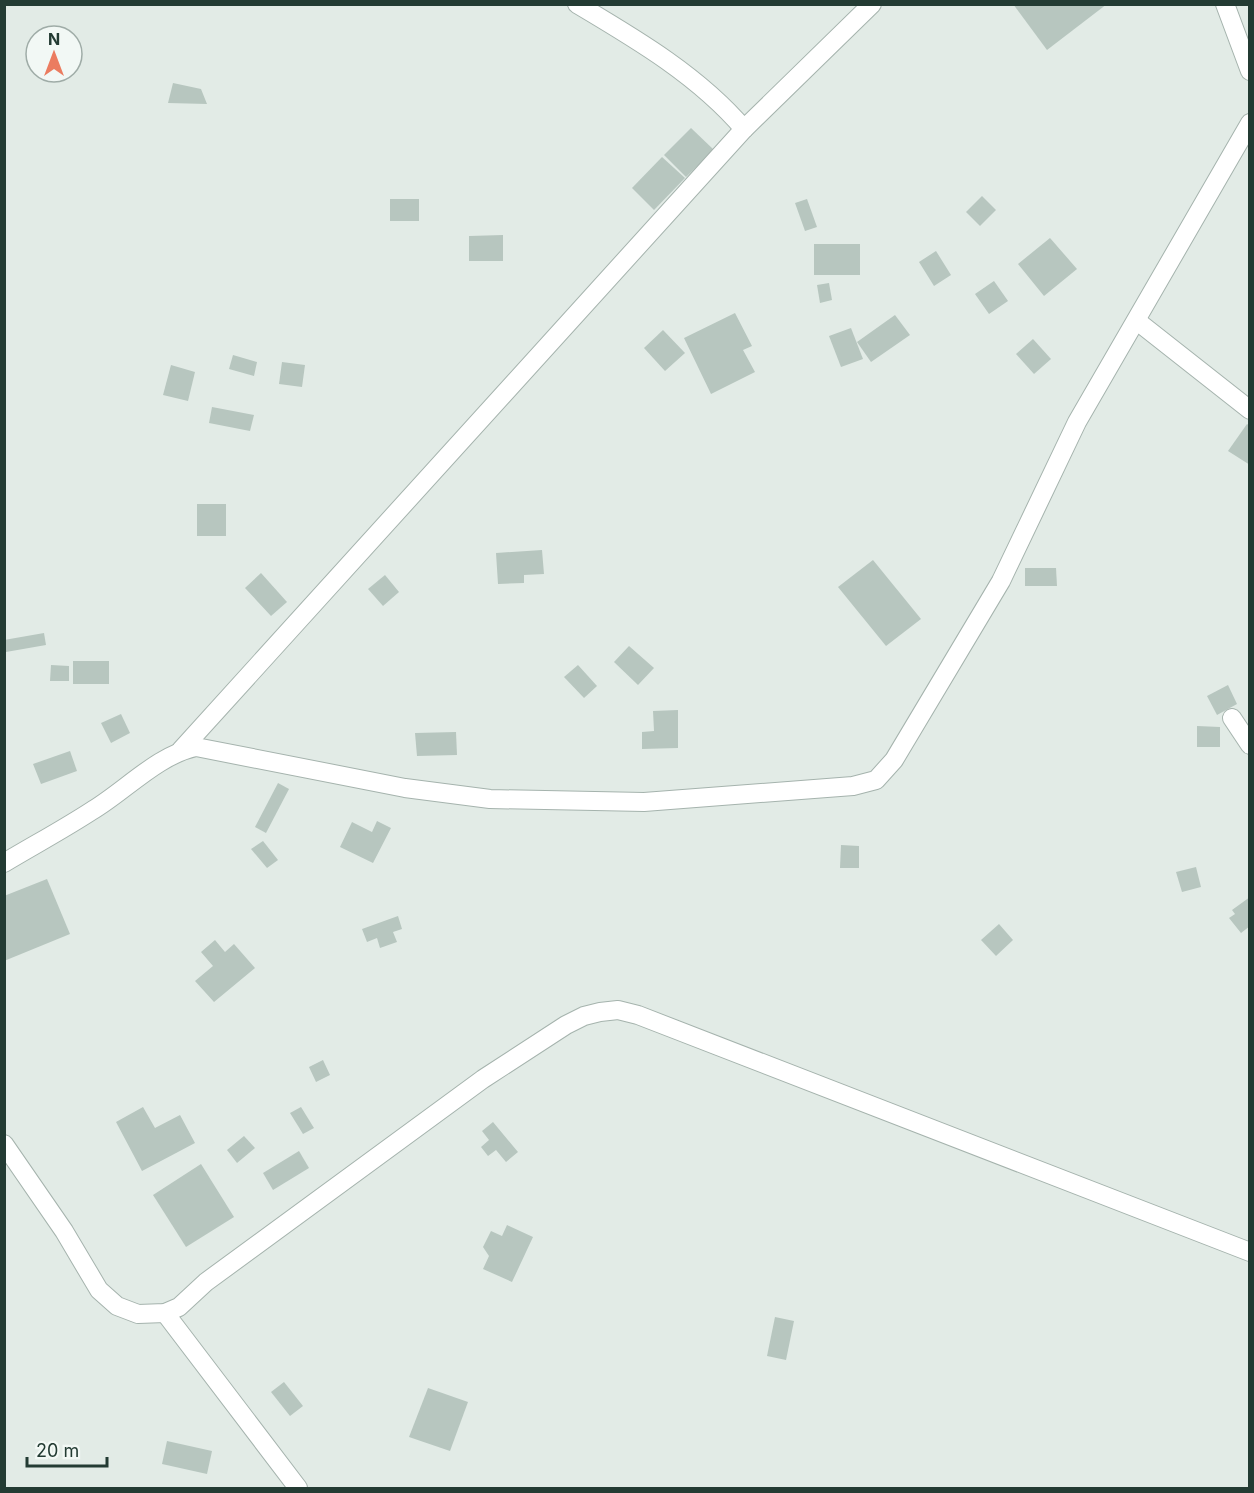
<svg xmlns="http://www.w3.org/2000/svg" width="1254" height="1493" viewBox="0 0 1254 1493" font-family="Inter,sans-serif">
<rect width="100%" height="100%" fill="#e2ebe6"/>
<g fill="#b7c6bf">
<path d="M1013 4H1107L1047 50Z"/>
<path d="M173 83 201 89 207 104 168 103Z"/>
<path d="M691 128 714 150 686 177 664 155Z"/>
<path d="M662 157 685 178 654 210 632 188Z"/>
<path d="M982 196 996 210 980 226 966 212Z"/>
<rect x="390" y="199" width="29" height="22"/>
<path d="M807 199 817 227 805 231 795 203Z"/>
<path d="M503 235V261H469V236Z"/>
<path d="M1050 238 1077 269 1044 296 1018 264Z"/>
<rect x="814" y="244" width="46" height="31"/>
<path d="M936 251 951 275 934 286 919 262Z"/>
<path d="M994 281 1008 301 989 314 975 294Z"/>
<path d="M829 283 832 300 820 303 817 285Z"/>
<path d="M735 313 752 346 743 350 755 372 711 394 684 338Z"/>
<path d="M895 315 910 335 871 362 857 342Z"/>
<path d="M851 328 863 359 841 367 829 336Z"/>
<path d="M663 330 685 353 665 371 644 348Z"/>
<path d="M1033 339 1051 359 1034 374 1016 354Z"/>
<path d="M233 355 257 362 254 376 229 369Z"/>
<path d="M282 362 305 365 302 387 279 384Z"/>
<path d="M171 365 195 372 188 401 163 395Z"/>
<path d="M212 407 254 415 250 431 209 423Z"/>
<path d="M1247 424 1250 426V465L1228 451Z"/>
<rect x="197" y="504" width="29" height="32"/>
<path d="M542 550 544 574 524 575V583L498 584 496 553Z"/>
<path d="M873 560 921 619 886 646 838 587Z"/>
<path d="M1025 568H1056L1057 586H1025Z"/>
<path d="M261 573 287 602 271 616 245 588Z"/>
<path d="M385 575 399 592 383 606 368 589Z"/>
<path d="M44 633 46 645 6 652 4 640Z"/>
<path d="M629 646 654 668 638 685 614 662Z"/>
<rect x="73" y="661" width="36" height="23"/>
<path d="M51 665 69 666V681H50Z"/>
<path d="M578 665 597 686 584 698 564 677Z"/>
<path d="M1228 685 1237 704 1217 715 1207 696Z"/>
<path d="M678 710V748L642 749V732L654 731 653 711Z"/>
<path d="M121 714 130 733 111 743 101 723Z"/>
<path d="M1197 726 1220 727V747H1197Z"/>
<path d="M456 732 457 755 417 756 415 733Z"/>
<path d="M70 751 77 771 41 784 33 764Z"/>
<path d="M278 783 289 789 266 833 255 827Z"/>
<path d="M377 821 391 828 373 863 340 847 352 822 372 832Z"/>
<path d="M263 841 278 860 267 868 251 849Z"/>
<path d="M841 845 859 846V868H840Z"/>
<path d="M1196 867 1201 887 1182 892 1176 872Z"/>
<path d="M47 879 70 934 4 961V896Z"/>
<path d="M1250 897V926L1241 933 1229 918 1235 914 1232 910Z"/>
<path d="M398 916 402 929 393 932 397 942 380 948 377 938 367 942 362 929Z"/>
<path d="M999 924 1013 940 996 956 981 940Z"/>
<path d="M215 940 225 952 234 944 255 968 214 1002 195 981 213 966 201 952Z"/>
<path d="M323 1060 330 1075 316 1082 309 1067Z"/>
<path d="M143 1107 155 1128 180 1115 195 1143 142 1171 116 1122Z"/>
<path d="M301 1107 314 1128 303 1134 290 1113Z"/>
<path d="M493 1122 518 1152 506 1162 496 1150 488 1156 481 1147 489 1140 482 1131Z"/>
<path d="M244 1136 255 1148 237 1163 227 1150Z"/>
<path d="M299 1151 309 1168 273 1190 263 1173Z"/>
<path d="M201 1164 234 1217 186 1247 153 1195Z"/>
<path d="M507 1225 533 1237 512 1282 483 1269 489 1256 483 1247 491 1231 502 1236Z"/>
<path d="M775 1317 794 1321 786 1360 767 1356Z"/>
<path d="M284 1382 303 1406 290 1416 271 1392Z"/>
<path d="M428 1388 468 1402 450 1451 409 1437Z"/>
<path d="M167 1441 212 1451 207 1474 162 1464Z"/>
</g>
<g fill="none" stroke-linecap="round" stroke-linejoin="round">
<g stroke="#a5b3ad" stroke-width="20">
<g id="minor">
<path d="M577 4C636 39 699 76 744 129L872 4"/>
<path d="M1225 4 1250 71"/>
<path d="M1137 321 1250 410"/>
<path d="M1232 718 1250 745"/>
<path d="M181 750 744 129"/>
<path d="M4 863C34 845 64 829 93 810 126 790 158 755 196 747L405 788 490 799 644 802 853 786 876 780 894 760 1001 581 1077 422 1250 123"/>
<path d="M4 1144 64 1231 99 1290 117 1306 138 1314 165 1313 179 1307 206 1282 483 1079 566 1025 584 1016 600 1012 618 1010 638 1015 1250 1252"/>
<path d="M165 1313 298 1488"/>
</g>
</g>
<use href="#minor" stroke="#fff" stroke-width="18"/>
</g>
<rect width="1254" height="1493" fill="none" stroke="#233b33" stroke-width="12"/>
<g transform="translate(54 54)"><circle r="28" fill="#f2f8f5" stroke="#9faca7" stroke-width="1.5"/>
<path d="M0-4.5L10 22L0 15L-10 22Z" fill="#eb7c60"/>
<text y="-9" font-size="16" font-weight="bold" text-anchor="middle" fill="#233b33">N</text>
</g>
<path d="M27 1457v9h80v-9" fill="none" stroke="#233b33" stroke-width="3"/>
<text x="36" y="1457" font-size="18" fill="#233b33" stroke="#f2f8f5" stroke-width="4.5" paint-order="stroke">20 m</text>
</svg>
